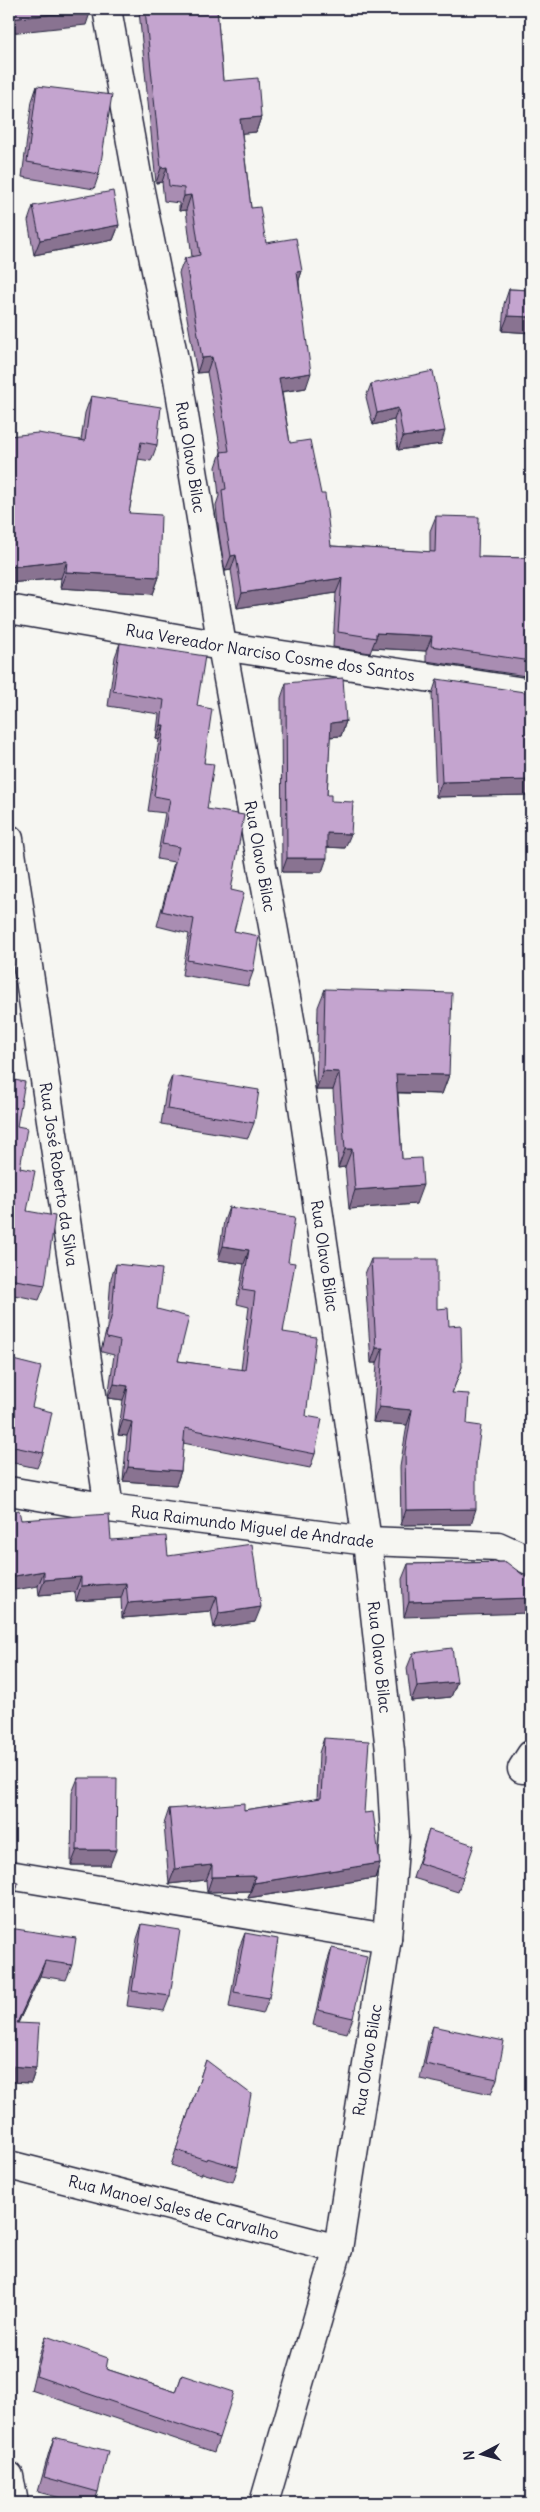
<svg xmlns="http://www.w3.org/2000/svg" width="540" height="2512" viewBox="0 0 540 2512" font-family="Delius,sans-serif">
<rect width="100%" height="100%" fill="#f6f6f2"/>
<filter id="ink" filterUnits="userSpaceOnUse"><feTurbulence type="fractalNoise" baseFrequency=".02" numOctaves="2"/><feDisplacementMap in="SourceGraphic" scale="10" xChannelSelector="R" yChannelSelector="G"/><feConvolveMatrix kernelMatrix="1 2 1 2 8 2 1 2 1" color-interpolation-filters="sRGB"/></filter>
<g filter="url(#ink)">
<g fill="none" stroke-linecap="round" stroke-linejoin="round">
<g stroke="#22223b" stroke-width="31">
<g id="minor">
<path id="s1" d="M107 9 139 186 178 379 222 646 291 1025 367 1541 390 1751 395 1836 387 1938 338 2249 264 2503"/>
<path id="s2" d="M9 609 222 646 531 693"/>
<path id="s3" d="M9 839 109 1508"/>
<path id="s4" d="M9 1491 109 1508 367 1541 498 1546 531 1561"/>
<path d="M522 1769 531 1755"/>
<path d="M9 1875 387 1938"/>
<path id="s5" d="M9 2165 338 2249"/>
<path d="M9 2476 14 2503"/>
</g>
</g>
<use href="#minor" stroke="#f6f6f2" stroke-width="28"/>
</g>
<g fill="#a98db2" stroke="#22223b">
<path d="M140 9H217L223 81 261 117 256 132 242 133 251 208 266 243 302 271 299 280 306 388 282 392 290 443 331 546 430 552V531L436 516 478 557 531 558V675H527L526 676 426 661V651L372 648 370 653 333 647 336 593 237 608 231 570 225 571 219 535 216 505 219 496 216 467 221 452 213 405 207 372 197 373 179 273 185 258 192 257 186 210 179 211V203L164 201 162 182 156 183 139 11Z"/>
<path d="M37 86 99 174 94 189 22 177 32 101Z"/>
<path d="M33 206 119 225 113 240 34 255 28 221Z"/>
<path d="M509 289 531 290V333L502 331 504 304Z"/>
<path d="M371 384 441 444 398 450 394 420 373 425 366 397Z"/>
<path d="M91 396 157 445 151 461 138 459 129 513 159 577 153 594 60 588 61 578 9 583V436L81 440 85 413Z"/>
<path d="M120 643 197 706 204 763 207 809 231 890 234 931 253 972 248 986 182 975 189 934 157 926 174 862 157 859 165 813 148 811 159 740 156 739 159 714 108 706 115 657Z"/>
<path d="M437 679 531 715V804H528V795L436 797 432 694Z"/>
<path d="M286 683 346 721 341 736 330 737 327 795 331 801 345 848 327 847 322 872H282L281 698Z"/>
<path d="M325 989 449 1075 442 1094 398 1093 402 1159 416 1204 349 1209 345 1167 338 1168 333 1090H316L318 1007Z"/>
<path d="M172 1076 254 1123 248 1138 161 1124 166 1091Z"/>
<path d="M9 1079 17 1126 20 1168 27 1211 45 1285 39 1300 9 1294Z"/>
<path d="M229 1207 288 1262 283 1332 306 1416 315 1454 310 1468 183 1443 181 1471 176 1485 123 1481 127 1436 118 1435 123 1400 108 1398 114 1355 102 1352 101 1350 107 1328 111 1278 116 1264 157 1309 178 1361 241 1370 249 1307 237 1304 244 1264 218 1260 224 1221Z"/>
<path d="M371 1259 437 1309 449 1326 462 1367 452 1393 467 1424 476 1462 471 1524 401 1525 400 1467 407 1425 373 1422 377 1363H371L365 1274Z"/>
<path d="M9 1359 32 1407 43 1453 37 1468 9 1462Z"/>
<path d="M21 1520 111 1540 168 1556 255 1622 214 1628 211 1611 122 1618 121 1598 76 1601 75 1592 39 1595 38 1586Z"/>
<path d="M506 1562 404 1617 402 1579 408 1564Z"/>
<path d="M413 1653 457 1682 451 1697 411 1701 407 1668Z"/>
<path d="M324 1738 364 1813 380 1863 375 1878 248 1898 250 1891 207 1892 206 1880 169 1884 164 1824 169 1809 244 1810 317 1799 319 1753Z"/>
<path d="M78 1778 110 1865H71L72 1793Z"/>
<path d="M429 1830 463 1877 458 1892 413 1878Z"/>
<path d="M142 1924 170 1996 164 2011 127 2006 137 1939Z"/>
<path d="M9 1928 72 1965 66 1980 40 1976 18 2023 36 2068 31 2083 9 2082Z"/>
<path d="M245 1933 269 1998 263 2014 229 2007 239 1948Z"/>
<path d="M332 1948 353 2018 347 2033 313 2025 327 1963Z"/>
<path d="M433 2026 497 2079 491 2094 420 2079 428 2041Z"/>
<path d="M206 2060 238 2167 233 2182 202 2173 201 2175 171 2165Z"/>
<path d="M46 2336 106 2369 176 2392 182 2375 219 2438 214 2452 31 2390 41 2349Z"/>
<path d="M54 2437 98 2492 94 2503H80L38 2492 49 2452Z"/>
</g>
<g fill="#897391" stroke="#22223b">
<path d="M415 9H448L414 11Z"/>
<path d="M91 10 86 25 9 33V19Z"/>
<path d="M261 117 256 132 235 134 240 119Z"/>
<path d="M167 167 162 182 156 183 161 168Z"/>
<path d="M191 195 186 210 179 211 184 196Z"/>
<path d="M119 225 113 240 34 255 40 240Z"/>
<path d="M302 271 297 286V272Z"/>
<path d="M508 316 531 317V333L502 331Z"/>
<path d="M212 357 207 372 197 373 202 358Z"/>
<path d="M311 373 306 388 274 393 279 378Z"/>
<path d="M398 408 394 420 373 425 377 413Z"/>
<path d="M445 431 441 444 398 450 403 437Z"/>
<path d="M236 555 231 570 225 571 231 556Z"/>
<path d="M67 561 61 578 9 583V567Z"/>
<path d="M66 572 159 577 153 594 60 588Z"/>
<path d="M342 578 336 593 237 608 242 593Z"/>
<path d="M376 633 432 636 426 651 372 648 376 638Z"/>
<path d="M531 662V675H527Z"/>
<path d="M346 721 341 736 326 737 331 723Z"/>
<path d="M161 725H164L159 740 156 739Z"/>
<path d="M531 780V787L528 795 436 797 442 782Z"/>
<path d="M531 794V804H528Z"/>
<path d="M327 833 351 834 345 848 322 847Z"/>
<path d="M287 858H327L322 872H282Z"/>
<path d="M323 1071 339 1072 333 1090H316Z"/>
<path d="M396 1074 449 1075 442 1094 389 1092Z"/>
<path d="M345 1149H352L345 1167 338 1168Z"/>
<path d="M423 1185 416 1204 349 1209 355 1190Z"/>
<path d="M223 1246 249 1250 244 1264 218 1260Z"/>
<path d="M376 1348H383L377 1363H371Z"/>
<path d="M114 1384 128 1386 123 1400 108 1398Z"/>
<path d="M379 1407 412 1410 407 1425 373 1422Z"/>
<path d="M123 1420 132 1422 127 1436 118 1435Z"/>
<path d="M128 1467 181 1471 176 1485 123 1481Z"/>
<path d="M476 1509 471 1524 401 1525 406 1510Z"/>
<path d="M44 1571 38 1586 9 1591V1577Z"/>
<path d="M81 1577 75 1592 39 1595 44 1580Z"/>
<path d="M126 1583 121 1598 76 1601 81 1586Z"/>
<path d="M217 1596 211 1611 122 1618 128 1603Z"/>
<path d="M531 1598V1613L404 1617 409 1602Z"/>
<path d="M261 1607 255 1622 214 1628 219 1613Z"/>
<path d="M457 1682 451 1697 411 1701 417 1686Z"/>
<path d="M77 1850H116L110 1865H71Z"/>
<path d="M380 1863 375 1878 248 1898 254 1883Z"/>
<path d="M212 1865 206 1880 169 1884 175 1869Z"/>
<path d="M255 1876 250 1891 207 1892 212 1877Z"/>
<path d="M45 1961 40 1976 11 2038 17 2023Z"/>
<path d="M9 2066 36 2068 31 2083 9 2082Z"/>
</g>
<g fill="#c4a4cf" stroke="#22223b">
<path d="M9 9H91V10L9 19Z"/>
<path d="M145 9H217L223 81 258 78 261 117 240 119 251 208 260 207 266 243 296 238 302 271 297 272 311 373 279 378 290 443 310 440 321 494H325L331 546 435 552 436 516 479 517 478 557 531 558V661L431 646 432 636 376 633V638L338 632 342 578 242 593 236 555 231 556 225 520 222 490 226 489 221 452 229 451 219 390 212 357 202 358 185 258 200 255 191 195 184 196V188L169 186 167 167 161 168Z"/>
<path d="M37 86 112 95 99 174 27 162Z"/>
<path d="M113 191 119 225 40 240 33 206Z"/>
<path d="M509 289 531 290V317L508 316Z"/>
<path d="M433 371 445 431 403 437 398 408 377 413 371 384Z"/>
<path d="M91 396 161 407 157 445 141 442 129 513 161 515 159 577 66 572 67 561 9 567V436L38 433 85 441Z"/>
<path d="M120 643 205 656 197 706 212 709 204 763 214 764 207 809 244 815 231 890 244 893 234 931 259 936 253 972 187 960 194 919 162 911 179 847 162 844 170 799 154 796 164 725H161L164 700 113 691Z"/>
<path d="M343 678 346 721 331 723 327 795H331V801L353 802 351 834 327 833V858H287L286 683Z"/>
<path d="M437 679 531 693 530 715H531V780L442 782Z"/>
<path d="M325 989 452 993 449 1075 396 1074 402 1159 421 1158 423 1185 355 1190 352 1149H345L339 1072 323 1071Z"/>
<path d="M172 1076 259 1090 254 1123 167 1109Z"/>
<path d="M9 1079 25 1082 17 1126 27 1128 20 1168 35 1171 27 1211 55 1216 45 1285 9 1279Z"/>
<path d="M229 1207 295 1217 288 1262 295 1263 283 1332 316 1337 306 1416 322 1419 315 1454 185 1428 181 1471 128 1467 132 1422 123 1420 128 1386 114 1384 120 1341 107 1338 106 1336 112 1314 116 1264 162 1269 157 1309 189 1317 178 1361 245 1370 255 1292 242 1290 249 1250 223 1246Z"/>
<path d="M371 1259H437V1309L448 1308 449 1326 461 1325 462 1367 452 1393 469 1394 467 1424 481 1426 476 1462V1509L406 1510 405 1452 412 1410 379 1407 383 1348H376Z"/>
<path d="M9 1359 41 1367 32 1407 52 1412 43 1453 9 1446Z"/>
<path d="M19 1510 21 1520 109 1514 111 1540 166 1536 168 1556 252 1544 261 1607 219 1613 217 1596 128 1603 126 1583 81 1586V1577L44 1580V1571L9 1577V1512Z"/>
<path d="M506 1562 531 1581V1598L409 1602 408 1564Z"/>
<path d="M452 1648 457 1682 417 1686 413 1653Z"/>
<path d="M324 1738 369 1741 364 1813 373 1812 380 1863 254 1883 255 1876 212 1877V1865L175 1869 169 1809 244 1803V1810L321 1798Z"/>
<path d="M78 1778H117L116 1850H77Z"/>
<path d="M429 1830 474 1845 463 1877 419 1863Z"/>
<path d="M9 1881 18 1883 9 1925Z"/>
<path d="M142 1924 180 1930 170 1996 132 1991Z"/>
<path d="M9 1928 76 1938 72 1965 45 1961 17 2023 39 2024 36 2068 9 2066Z"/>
<path d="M245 1933 278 1939 269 1998 234 1992Z"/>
<path d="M332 1948 367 1956 353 2018 318 2010Z"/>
<path d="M433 2026 504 2041 497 2079 425 2064Z"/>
<path d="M206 2060 251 2094 238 2167 207 2158 206 2160 176 2150Z"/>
<path d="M46 2336 108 2358 106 2369 176 2392 182 2375 234 2392 219 2438 36 2376Z"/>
<path d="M54 2437 108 2451 98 2492 44 2477Z"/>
</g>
</g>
<g text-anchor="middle" stroke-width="4.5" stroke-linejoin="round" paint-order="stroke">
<g font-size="16" fill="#22223b" stroke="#f6f6f2">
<text dy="6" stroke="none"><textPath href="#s1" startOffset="456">Rua Olavo Bilac</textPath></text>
<text dy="6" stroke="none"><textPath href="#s2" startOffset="265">Rua Vereador Narciso Cosme dos Santos</textPath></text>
<text dy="6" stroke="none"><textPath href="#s1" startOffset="861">Rua Olavo Bilac</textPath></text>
<text dy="6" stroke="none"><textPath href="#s3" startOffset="339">Rua José Roberto da Silva</textPath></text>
<text dy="6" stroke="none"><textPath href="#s1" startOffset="1266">Rua Olavo Bilac</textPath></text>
<text dy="6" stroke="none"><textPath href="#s4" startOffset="246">Rua Raimundo Miguel de Andrade</textPath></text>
<text dy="6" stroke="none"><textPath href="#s1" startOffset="1671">Rua Olavo Bilac</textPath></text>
<text transform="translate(367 2060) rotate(-81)" y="6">Rua Olavo Bilac</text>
<text dy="6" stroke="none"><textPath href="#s5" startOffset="170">Rua Manoel Sales de Carvalho</textPath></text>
</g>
</g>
<rect width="540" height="2512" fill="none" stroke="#f6f6f2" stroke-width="30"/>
<rect x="15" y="15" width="510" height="2482" fill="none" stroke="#22223b" stroke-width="2" filter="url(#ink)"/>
<g transform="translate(482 2454) rotate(264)" stroke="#f6f6f2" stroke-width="4" paint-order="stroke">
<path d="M0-4L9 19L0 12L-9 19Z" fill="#22223b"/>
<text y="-8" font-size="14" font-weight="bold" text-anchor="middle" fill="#22223b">N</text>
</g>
</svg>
